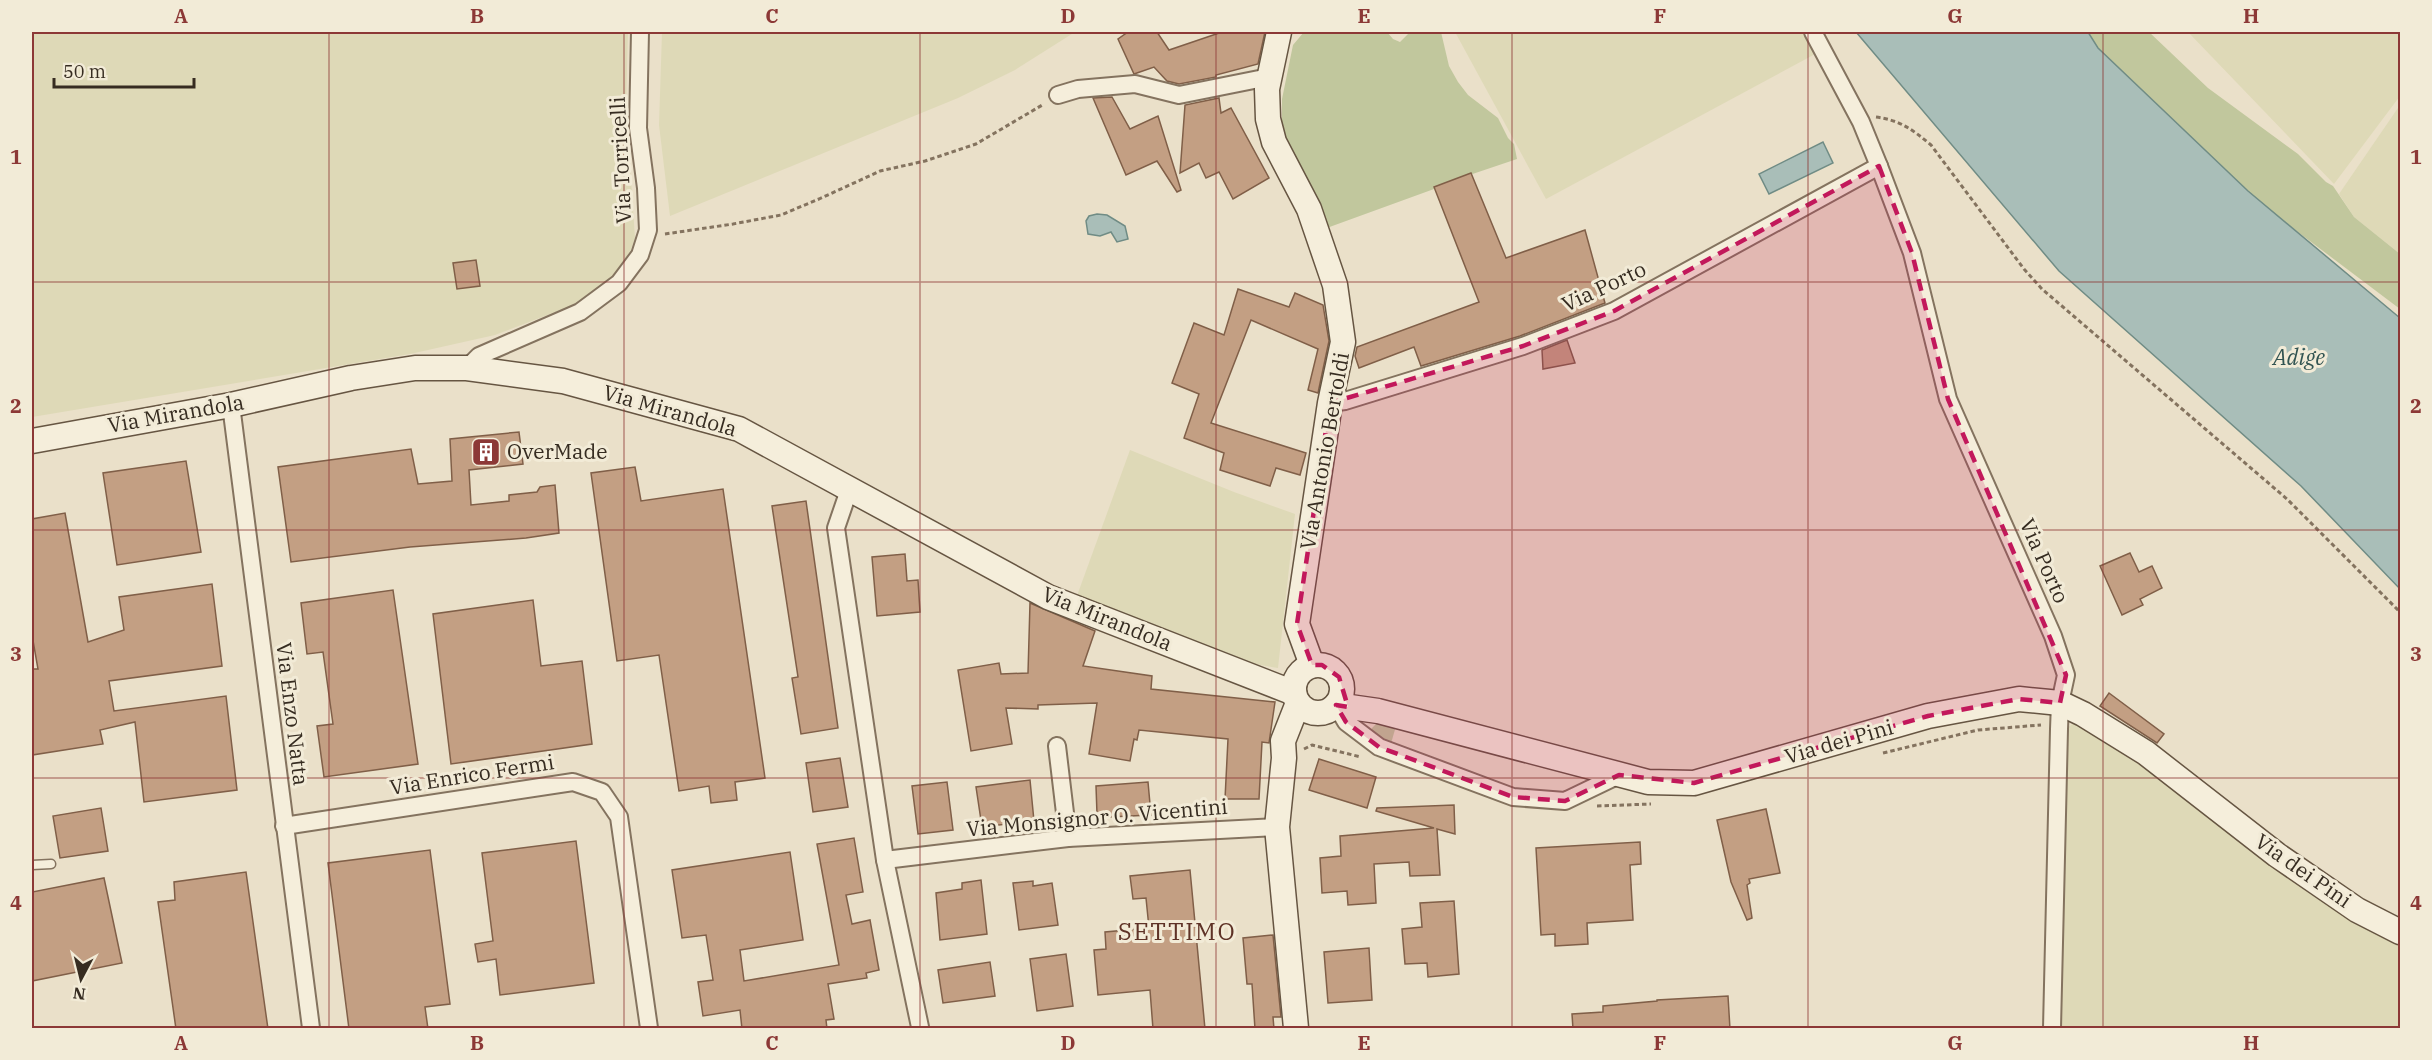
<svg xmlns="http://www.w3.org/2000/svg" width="2432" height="1060" viewBox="0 0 2432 1060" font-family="'IBM Plex Serif',serif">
<rect width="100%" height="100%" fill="#eae0c9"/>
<g fill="#ded9b7">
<path d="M32 32H628L626 107 635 238 624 269 574 305 495 335 410 354 32 417Z"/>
<path d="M662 32H1075L1015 70 958 98 670 216 659 125Z"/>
<path d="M1455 32H1806L1817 53 1546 199Z"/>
<path d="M2188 32H2400V96L2334 184Z"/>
<path d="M2400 105V254L2354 217 2339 194Z"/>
<path d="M1130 450 1234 492 1295 514 1278 668 1237 661 1074 604Z"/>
<path d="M2074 723 2105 736 2400 944V1028H2061L2067 732V728Z"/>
</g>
<g fill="#c1c79d">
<path d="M1304 32H1387L1393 39 1400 42 1410 32H1441L1449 66 1458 82 1468 95 1498 118 1508 138 1514 144 1517 159 1434 187V189L1324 229 1289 155 1282 129V99L1293 45Z"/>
<path d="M2085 32H2149L2208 88 2298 154 2326 182 2333 186 2354 217 2400 254V309L2274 214 2129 93Z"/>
<path d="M1378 722 1396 726 1390 747 1371 731 1372 728Z"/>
</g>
<g fill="#a9beb8" stroke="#708c85" stroke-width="1.5">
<path d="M1856 32H2088L2098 48 2248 191 2400 318V589L2301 486 2059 271Z"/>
<path d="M1823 142 1833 163 1769 194 1759 174Z"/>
<path d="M1097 214 1107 215 1125 226 1128 239 1117 242 1111 232 1100 236 1088 234 1086 221 1089 216Z"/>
</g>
<g fill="#c39f83" stroke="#805f48" stroke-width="1.5">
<path d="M1128 32H1157L1169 50 1222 32H1265L1258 64 1216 75V77L1179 84 1167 81 1154 67 1134 74 1118 39Z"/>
<path d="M1112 97 1130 129 1158 116 1181 190 1177 192 1157 161 1126 175 1093 98Z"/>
<path d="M1219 98 1221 113 1231 108 1269 178 1233 199 1219 172 1206 178 1199 163 1180 173 1185 105Z"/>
<path d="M1471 173 1506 258 1585 230 1605 303 1520 336 1421 366 1414 347 1359 368 1355 356 1357 347 1479 302 1434 187Z"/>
<path d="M476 260 480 286 457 289 453 263Z"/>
<path d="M1238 289 1289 307 1295 293 1323 305 1329 341 1318 393 1308 390 1318 349 1251 320 1211 423 1306 453 1300 475 1276 468 1270 486 1220 470 1224 453 1184 438 1199 394 1172 383 1194 323 1224 335Z"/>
<path d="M1567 340 1575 363 1543 369 1542 350Z"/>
<path d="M519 432 523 464 469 470 471 505 509 501V495L537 492 540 487 555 485 559 533 526 538 410 547 291 562 278 467 411 449 418 484 452 481 450 439Z"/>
<path d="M186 461 201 552 117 565 103 473Z"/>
<path d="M635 467 641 501 723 489 765 778 735 782 737 800 711 803 709 786 679 791 659 655 617 661 591 473Z"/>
<path d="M806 501 838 728 801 734 792 678 798 677 772 506Z"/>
<path d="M65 513 88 642 124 630 119 597 212 584 222 666 109 681 114 711 226 696 237 790 144 802 135 722 100 730 103 744 32 755V669H38L32 635V519Z"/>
<path d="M2130 553 2139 572 2152 566 2162 588 2140 599 2143 605 2122 615 2100 566Z"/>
<path d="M905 554 907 581 918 580 920 612 877 616 872 557Z"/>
<path d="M393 590 418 764 324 777 317 726 333 724 323 652 307 654 301 603Z"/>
<path d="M533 600 541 666 582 661 592 744 451 764 433 614Z"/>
<path d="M1030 603 1095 631 1083 666 1152 676 1151 689 1275 702 1269 743 1262 742 1259 799H1225L1228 739 1139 730 1137 740 1134 739 1130 761 1089 754 1097 703 1038 705V709L1006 708 1012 744 971 751 958 670 999 663 1001 674 1028 673Z"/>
<path d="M2109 693 2164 734 2157 743 2100 706Z"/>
<path d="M840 758 848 807 813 812 806 763Z"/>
<path d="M1319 759 1376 777 1367 808 1309 790Z"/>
<path d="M1030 780 1034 821 982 827 976 787Z"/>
<path d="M947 782 953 830 918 834 912 786Z"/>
<path d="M1148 782 1151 815 1109 817V813L1097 814 1096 786Z"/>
<path d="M1454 805 1455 834 1437 829 1440 875 1410 876 1409 862 1374 864 1376 903 1348 905 1347 891 1322 893 1320 858 1341 856 1340 836 1434 828 1376 811 1377 808Z"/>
<path d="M101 808 108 851 60 858 53 816Z"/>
<path d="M1766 809 1780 873 1749 879 1750 883 1747 885 1752 918 1747 920 1731 882 1717 820Z"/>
<path d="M854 838 863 892 846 895 852 924 870 920 879 970 866 973 867 978 828 984 834 1019 826 1020 827 1029H742L740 1010 703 1016 698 982 713 980 706 935 682 938 672 870 790 852 803 940 740 950 744 981 839 965 817 844Z"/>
<path d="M576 841 594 983 500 995 496 959 478 962 475 944 493 941 482 853Z"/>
<path d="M1640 842 1641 864 1630 865 1633 920 1587 923 1588 944 1555 946V934L1541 935 1536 848Z"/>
<path d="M430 850 450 1004 425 1007 428 1029H349L328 863Z"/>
<path d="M1190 870 1205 1029H1153L1150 990 1098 995 1094 950 1106 949 1105 932 1149 928 1146 898 1133 899 1130 876Z"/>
<path d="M246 872 268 1029H176L158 902 175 900 174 882Z"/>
<path d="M104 878 122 963 32 981V892Z"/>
<path d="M981 880 987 934 940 940 936 893 962 889V883Z"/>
<path d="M1033 881V886L1052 883 1058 925 1019 930 1013 883Z"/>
<path d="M1454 901 1459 974 1428 977 1427 963 1405 964 1402 929 1422 927 1420 903Z"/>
<path d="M1273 935 1281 1017H1273L1274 1029H1255L1252 984H1247L1243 938Z"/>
<path d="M1369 948 1372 1000 1328 1003 1324 952Z"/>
<path d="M1066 954 1073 1006 1037 1011 1030 959Z"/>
<path d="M990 962 995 996 943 1003 938 970Z"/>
<path d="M1728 996 1730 1029H1573L1572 1014 1603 1012V1006L1657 1001V1000Z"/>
</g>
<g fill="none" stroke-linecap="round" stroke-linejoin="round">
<g stroke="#84735f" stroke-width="11">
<path id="lane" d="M32 865 51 864"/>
</g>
<g stroke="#84735f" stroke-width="20">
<g id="street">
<path d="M1813 32 1861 122 1879 166 1912 253 1948 399 2053 636 2066 675 2060 703 2059 729 2052 1028"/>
<path d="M1058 95 1078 89 1135 84 1179 95 1269 77"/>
<path d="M467 368 479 356 580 312 619 283 640 255 648 230 646 188 638 128 640 32"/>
<path d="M1330 403 1345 401 1523 346 1614 311 1879 166"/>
<path d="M231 405 311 1028"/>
<path d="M849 490 836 528 885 860 920 1027"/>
<path d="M1336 705 1346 722 1379 747 1513 797 1565 801 1619 775"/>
<path d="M1057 746 1068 838"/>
<path d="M284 826 573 782 602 792 619 817 649 1028"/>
<path d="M885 860 1068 838 1277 827"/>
</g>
</g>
<g stroke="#665542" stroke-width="27">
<g id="secondary">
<path d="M1279 32 1267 89 1268 119 1274 142 1309 209 1335 285 1343 342 1330 403 1297 624 1312 665"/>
<path d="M32 441 231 405 351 378 415 368H467L563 381 739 429 1048 597 1294 693"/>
<circle cx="1318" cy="689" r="24"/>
<path d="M1336 705 1378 711 1648 782 1694 783 1928 716 2019 699 2060 703 2083 714 2146 753 2277 855 2357 910 2400 932"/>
<path d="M1296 1028 1277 827 1284 758 1283 741 1298 703"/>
</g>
</g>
<g stroke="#84735f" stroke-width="3" stroke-dasharray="4.5 3" stroke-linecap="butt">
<path d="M1876 117C1900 120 1913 130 1931 145L2024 269 2042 289 2287 499 2400 612"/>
<path d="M665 234 733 224 781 215 819 199 880 171 925 161 976 144 1044 104"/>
<path d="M1304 749 1312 745 1361 757"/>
<path d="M1883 753 1978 730 2041 725"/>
<path d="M1597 806 1651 804"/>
</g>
<use href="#lane" stroke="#f5eedb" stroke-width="8"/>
<use href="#street" stroke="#f5eedb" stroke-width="16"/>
<use href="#secondary" stroke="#f5eedb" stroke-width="24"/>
</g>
<path fill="#c2185b" fill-opacity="0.2" stroke="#c2185b" stroke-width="4.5" stroke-dasharray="12 8" stroke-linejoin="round" d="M1879 166 1912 253 1948 399 2066 675 2060 703 2019 699 1928 716 1694 783 1619 775 1565 801 1513 797 1379 747 1346 722 1336 705 1348 707 1339 677 1322 665H1312L1297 624 1330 403 1523 346 1614 311Z"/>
<path fill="none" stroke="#8c3836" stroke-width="1.5" stroke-opacity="0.55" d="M329 32V1028M624 32V1028M920 32V1028M1216 32V1028M1512 32V1028M1808 32V1028M2103 32V1028M32 282H2400M32 530H2400M32 778H2400"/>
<defs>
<g id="building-square" transform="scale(1.5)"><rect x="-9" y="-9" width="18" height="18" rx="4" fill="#8c3836" stroke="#f2ebd7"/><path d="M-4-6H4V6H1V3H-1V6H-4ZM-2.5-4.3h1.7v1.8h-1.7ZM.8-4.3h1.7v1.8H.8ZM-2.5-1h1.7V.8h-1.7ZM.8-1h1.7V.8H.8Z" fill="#fff"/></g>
</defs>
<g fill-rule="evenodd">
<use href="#building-square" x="486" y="452"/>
</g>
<g text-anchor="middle" stroke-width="6" stroke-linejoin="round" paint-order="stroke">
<g font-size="21" fill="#362c21" stroke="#f2ebd7">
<text transform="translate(621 160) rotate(-93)" y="7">Via Torricelli</text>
<text transform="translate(1604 287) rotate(-25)" y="7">Via Porto</text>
<text transform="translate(670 411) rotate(16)" y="7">Via Mirandola</text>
<text transform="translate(176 414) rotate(-10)" y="7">Via Mirandola</text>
<text transform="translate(1325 451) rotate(-80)" y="7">Via Antonio Bertoldi</text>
<text transform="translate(2044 561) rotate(66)" y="7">Via Porto</text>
<text transform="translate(1107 619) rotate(22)" y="7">Via Mirandola</text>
<text transform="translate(292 714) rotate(83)" y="7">Via Enzo Natta</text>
<text transform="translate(1839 742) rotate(-16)" y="7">Via dei Pini</text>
<text transform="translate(472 775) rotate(-9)" y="7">Via Enrico Fermi</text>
<text transform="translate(1097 818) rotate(-5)" y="7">Via Monsignor O. Vicentini</text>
<text transform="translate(2303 871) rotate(35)" y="7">Via dei Pini</text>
</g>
<g font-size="21" fill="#362c21" stroke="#f2ebd7" text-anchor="start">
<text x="507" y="459">OverMade</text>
</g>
<g font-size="22" font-style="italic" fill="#325452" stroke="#f2ebd7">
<text x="2299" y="365">Adige</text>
</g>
<g font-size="24" letter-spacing="1.5" fill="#5e3226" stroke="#f2ebd7">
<text x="1177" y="940">SETTIMO</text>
</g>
</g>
<rect width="2432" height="1060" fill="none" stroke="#f2ebd7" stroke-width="66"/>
<g transform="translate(81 979) rotate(187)" stroke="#f2ebd7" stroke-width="4.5" paint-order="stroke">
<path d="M0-4.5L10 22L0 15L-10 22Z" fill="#362c21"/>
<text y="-9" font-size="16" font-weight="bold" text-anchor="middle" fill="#362c21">N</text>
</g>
<path d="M54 78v9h140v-9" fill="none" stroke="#362c21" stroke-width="3"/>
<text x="63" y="78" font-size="18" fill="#362c21" stroke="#f2ebd7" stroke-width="4.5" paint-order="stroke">50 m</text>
<rect x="33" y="33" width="2366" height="994" fill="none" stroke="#8c3836" stroke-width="2"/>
<g font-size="20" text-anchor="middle" font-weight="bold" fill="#8c3836">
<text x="181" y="23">A</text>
<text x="477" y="23">B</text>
<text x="772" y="23">C</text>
<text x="1068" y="23">D</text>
<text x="1364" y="23">E</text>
<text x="1660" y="23">F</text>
<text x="1955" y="23">G</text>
<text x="2251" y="23">H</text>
<text x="16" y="164">1</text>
<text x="2416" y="164">1</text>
<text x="16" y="413">2</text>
<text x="2416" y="413">2</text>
<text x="16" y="661">3</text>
<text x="2416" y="661">3</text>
<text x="16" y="910">4</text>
<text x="2416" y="910">4</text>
<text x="181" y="1050">A</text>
<text x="477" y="1050">B</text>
<text x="772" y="1050">C</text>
<text x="1068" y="1050">D</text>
<text x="1364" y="1050">E</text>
<text x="1660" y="1050">F</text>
<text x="1955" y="1050">G</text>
<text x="2251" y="1050">H</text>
</g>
</svg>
